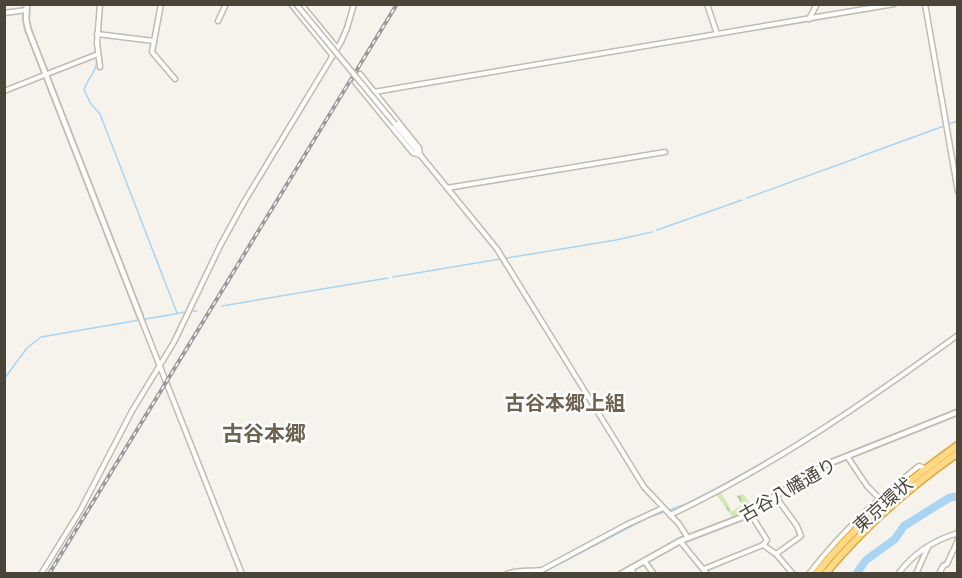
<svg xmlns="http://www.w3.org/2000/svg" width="962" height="578" viewBox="0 0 962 578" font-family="'Golos Text','Noto Sans JP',sans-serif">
<defs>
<pattern id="cemetery-stones" width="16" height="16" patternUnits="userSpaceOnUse" patternTransform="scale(1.5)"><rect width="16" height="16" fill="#d2eab5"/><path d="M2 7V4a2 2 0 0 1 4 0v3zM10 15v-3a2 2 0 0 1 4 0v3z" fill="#b6ca9c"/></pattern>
</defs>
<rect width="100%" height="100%" fill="#f6f3ec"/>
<path fill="url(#cemetery-stones)" d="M720 491 732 511 742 505 737 496 743 494 753 507 733 518 716 494Z"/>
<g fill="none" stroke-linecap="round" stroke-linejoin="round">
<g stroke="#a9d4f2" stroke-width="1.5">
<path d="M96 31 98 4"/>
<path d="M97 56C98 71 88 77 84 90L91 104 100 114 177 313"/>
<path d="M948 124 958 121"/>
<path d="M859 157 944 126"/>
<path d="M747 198 857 158"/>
<path d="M657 230 742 200"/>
<path d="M507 258 616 240 652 232"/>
<path d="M393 277 500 259"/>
<path d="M222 306 388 278"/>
<path d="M191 311H197"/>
<path d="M944 343 958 333"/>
<path d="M4 379 27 348 41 337 186 312"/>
<path d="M868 397 913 365"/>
<path d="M728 482 785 450"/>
<path d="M670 510 688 503 725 484"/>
<path d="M544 572 647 518 664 512"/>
<path d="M541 574V573"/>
</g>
<path stroke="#a9d4f2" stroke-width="8" d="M856 574 866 560 895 539 904 526 949 498 958 496"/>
<g stroke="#c2bbae" stroke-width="7">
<g id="minor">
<path d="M100 4 97 43 100 67"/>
<path d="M161 4 152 52 175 79"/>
<path d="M291 4 333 56"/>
<path d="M301 4 337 48"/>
<path d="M707 4 717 34"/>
<path d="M925 4 958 192"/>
<path d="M4 13 26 10"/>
<path d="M809 19 817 4"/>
<path d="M218 21 226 4"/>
<path d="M97 34 154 41"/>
<path d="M355 82 413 153 420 155 419 148 360 74"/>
<path d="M4 91 98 54"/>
<path d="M374 92 894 4"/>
<path d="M395 124 497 249 644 487 679 524 688 538"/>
<path d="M447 188 665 152"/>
<path d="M140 316 242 574"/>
<path d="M847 456 867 486 879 498"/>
<path d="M670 515C773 466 866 402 958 335"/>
<path d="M680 541 707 574"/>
<path d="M763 545 776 554 793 574"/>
<path d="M776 554 801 536 797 526 776 497"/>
<path d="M644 561 654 574"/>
<path d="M631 568 634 574"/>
<path d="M704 569 763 545 767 540 750 513"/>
<path d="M41 574 80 511 132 411 174 342 220 246 244 202 341 42 347 28 354 4"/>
<path d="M507 574C519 569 529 572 542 570L626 525 663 508"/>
<path d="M809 574C841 532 878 498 919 466L925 468"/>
<path d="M898 574C913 554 934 540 958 533"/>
<path d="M916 574 928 547"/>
<path d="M939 574 943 566 947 564 958 540"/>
</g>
</g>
<g stroke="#c2bbae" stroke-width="8">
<g id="tertiary">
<path d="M27 4 26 19 28 29 140 316"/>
<path d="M621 574 680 541 740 518 825 465 958 412"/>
</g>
</g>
<g stroke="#e0a43c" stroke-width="9">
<g id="trunk">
<path d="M816 574C857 523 904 483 958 445"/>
<path d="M825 574C864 527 908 488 958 453"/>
</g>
</g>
<use href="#minor" stroke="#fff" stroke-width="4"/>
<use href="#tertiary" stroke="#fff" stroke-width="4.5"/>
<use href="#trunk" stroke="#ffd985" stroke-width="6"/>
<g stroke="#9a9a9a" stroke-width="4">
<path id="rail" d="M49 574 397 4"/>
</g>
<use href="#rail" stroke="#fff" stroke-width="1.5" stroke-dasharray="4.5" stroke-linecap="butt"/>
<g stroke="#c2bbae" stroke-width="7" stroke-linecap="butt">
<path id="minor-bridge" d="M296 4 395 124"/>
</g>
<use href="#minor-bridge" stroke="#fff" stroke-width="4"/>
</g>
<g text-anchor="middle" stroke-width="5" stroke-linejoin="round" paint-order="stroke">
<g font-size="18" fill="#4b4439" stroke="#fff">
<text transform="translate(788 490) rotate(-30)" y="6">古谷八幡通り</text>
<text transform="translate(883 505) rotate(-42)" y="6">東京環状</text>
</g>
<g font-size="20" font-weight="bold" fill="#6e6250" stroke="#fff">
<text x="565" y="410">古谷本郷上組</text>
</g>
<g font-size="21" font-weight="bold" fill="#6e6250" stroke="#fff">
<text x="264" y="441">古谷本郷</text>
</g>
</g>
<rect width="962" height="578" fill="none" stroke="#4b4439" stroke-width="12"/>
</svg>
